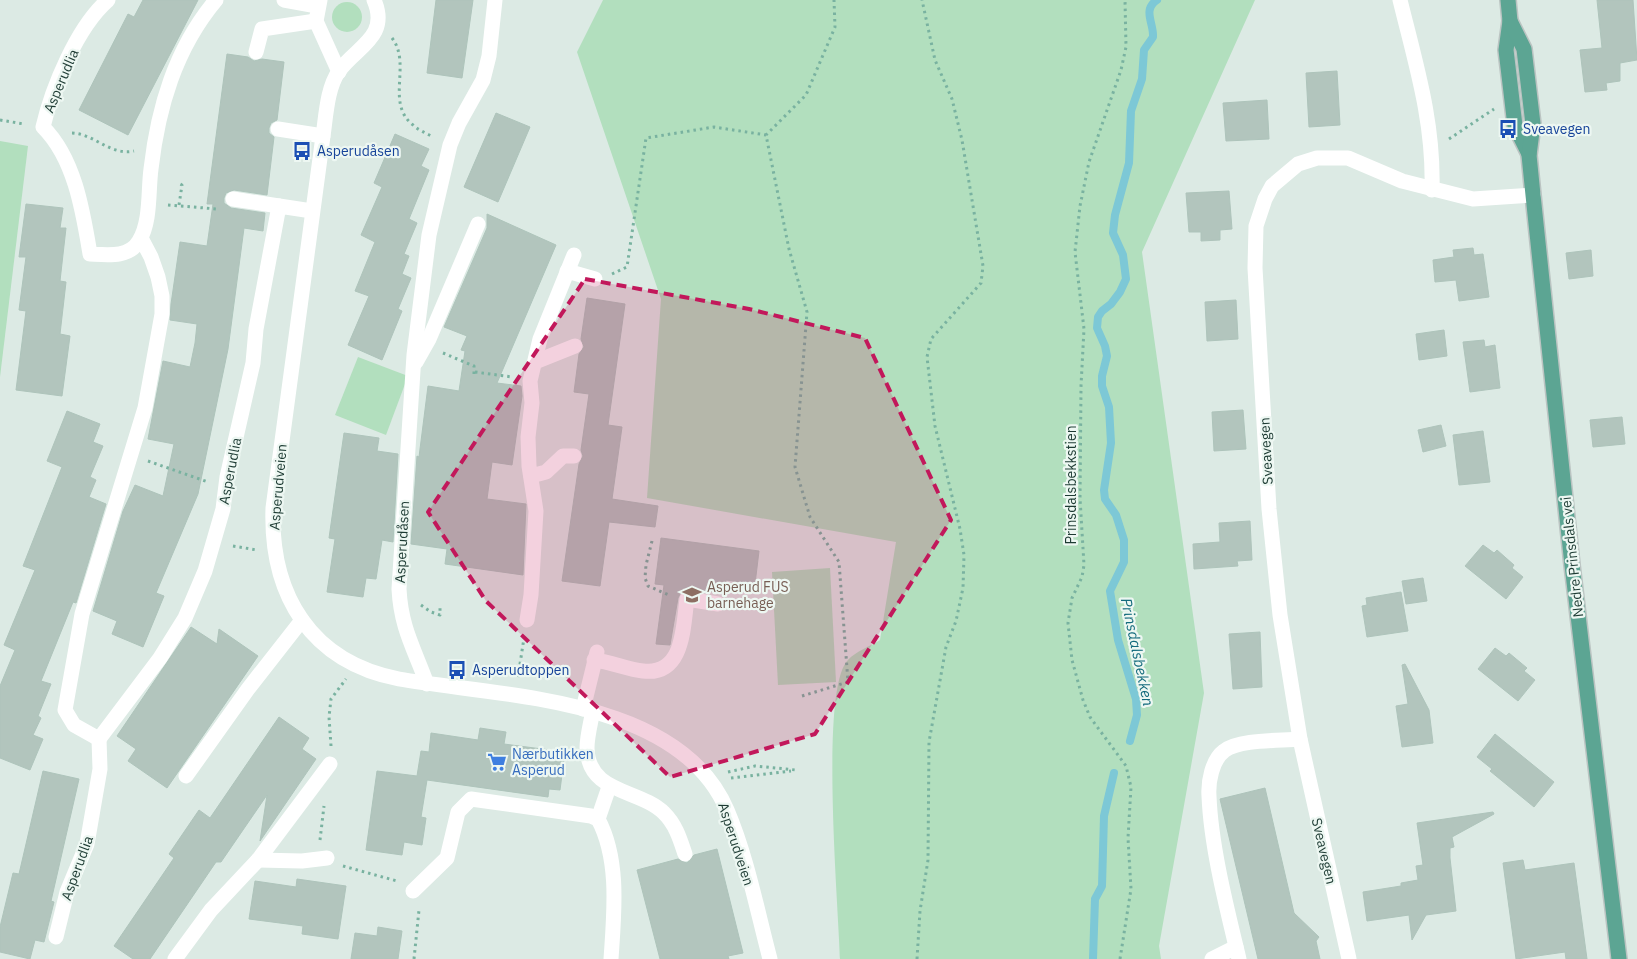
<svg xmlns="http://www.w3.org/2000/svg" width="1637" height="959" viewBox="0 0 1637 959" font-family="'IBM Plex Sans',sans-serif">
<rect width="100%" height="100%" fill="#dceae4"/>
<g fill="#b2dfbe">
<path d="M603 0H1255L1142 252 1204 693 1159 946 1161 959H840C839 910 819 688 848 660 856 651 871 646 880 640L896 542 647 498 661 299 577 52Z"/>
<circle cx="347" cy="17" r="15"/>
<path d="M0 141 28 146 0 377Z"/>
<path d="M358 357 408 376 386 435 335 415Z"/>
<path d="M830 568 836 682 778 685 772 572Z"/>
</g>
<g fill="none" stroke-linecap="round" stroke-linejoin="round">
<g stroke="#7dc8d6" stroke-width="8">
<path d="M1130 741 1137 715 1136 699 1118 640 1110 591 1124 562V540L1116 515 1105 499 1104 490 1111 443 1109 407 1102 386V376L1107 356 1105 346 1097 328 1098 317 1102 311 1111 304 1120 292 1126 279 1123 255 1113 233 1115 215 1129 163 1131 111 1142 79 1144 50 1153 37C1154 23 1142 10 1157 0"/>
<path d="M1093 959 1095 899 1102 886 1104 816 1114 773"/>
</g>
</g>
<g fill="#b2c5bd" stroke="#aec4bb">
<path d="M143 0H198L128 135 79 110 128 14 134 17Z"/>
<path d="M436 0H473L462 78 427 73Z"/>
<path d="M1597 0H1633L1637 60 1620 63V81L1606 83 1607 90 1585 92 1580 50 1602 48Z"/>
<path d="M227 54 248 57 254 61 262 59 284 62 277 120 271 123 269 128V133L274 137 267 195 234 190 226 193 224 198V203L231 208 265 213 263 231 244 228 228 349 198 494 156 593 164 596 143 647 112 634 117 621 93 611 123 511 135 485 163 496 174 444 148 439 163 361 190 367 195 343 197 324 170 320 171 304 180 242 207 246 213 204H207Z"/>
<path d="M1337 71 1340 125 1309 127 1306 73Z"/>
<path d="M1267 100 1269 139 1226 141 1223 103Z"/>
<path d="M496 113 530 127 498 202 464 187Z"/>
<path d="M395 134 429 149 421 166 429 170 409 219 417 223 404 254 409 256 402 274 411 278 398 309 402 311 382 360 348 345 369 296 355 291 375 242 361 235 382 187 374 183Z"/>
<path d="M1229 191 1232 229 1220 230V240L1201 241V232H1189L1186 193Z"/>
<path d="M26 204 63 208 60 228H66L60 281 66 282 60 334 70 336 62 396 16 390 26 311 19 310 26 257H19Z"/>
<path d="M487 214 556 245 497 383 521 386 522 396 512 465 492 462 487 499 526 504 523 575 445 564 447 549 411 544 417 456 419 457 428 386 459 391 465 351 461 350 467 336 444 327 487 228Z"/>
<path d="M1473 248 1474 255 1483 254 1489 297 1459 301 1456 280 1435 282 1433 260 1454 257 1453 250Z"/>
<path d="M1591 250 1593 276 1569 279 1566 253Z"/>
<path d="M587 298 625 304 608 425 622 427 612 499 658 506 655 527 609 522 600 586 562 581 579 464 583 456 581 450 589 394 574 392 579 354 584 347 581 339Z"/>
<path d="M1236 300 1238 339 1207 341 1205 302Z"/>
<path d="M1444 330 1447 356 1419 360 1416 334Z"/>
<path d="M1484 340 1485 347 1495 345 1500 388 1470 392 1463 342Z"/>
<path d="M1243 410 1246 449 1214 451 1212 412Z"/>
<path d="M67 411 100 424 93 442 103 446 90 477 96 480 89 497 106 504 76 603 73 602 41 681 51 684 38 716 41 718 33 735 43 739 30 770 0 758V686L15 650 4 645 35 570 23 566 62 467 47 461Z"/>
<path d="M1622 417 1625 444 1593 447 1590 420Z"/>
<path d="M1441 425 1446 446 1423 452 1418 430Z"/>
<path d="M1483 431 1490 482 1459 485 1453 435Z"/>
<path d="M344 433 379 438 377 451 398 454 393 542 382 540 376 579 366 578 363 597 327 592 335 539 329 538Z"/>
<path d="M1250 521 1252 560 1237 561 1238 566 1194 569 1193 544 1220 542 1219 523Z"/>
<path d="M661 538 759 551 755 584 726 580 724 593 683 588 678 598 670 645 656 644 664 585 655 584Z"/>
<path d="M1483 545 1494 553 1497 550 1514 565 1512 568 1523 577 1506 599 1465 566Z"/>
<path d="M1423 578 1427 601 1406 604 1402 581Z"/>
<path d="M1401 592 1408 631 1367 637 1362 606 1367 605 1366 598Z"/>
<path d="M191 627 217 644 219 629 258 656 167 788 128 761 136 749 117 736Z"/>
<path d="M1260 632 1262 687 1233 689 1229 634Z"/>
<path d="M1495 648 1506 656 1509 653 1527 668 1524 671 1535 680 1518 701 1478 669Z"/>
<path d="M1405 664 1429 710 1433 743 1402 747 1396 706 1408 704 1402 665Z"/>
<path d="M279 717 309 738 302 749 316 759 260 841 267 795 221 862H216L150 959H133L114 946 174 858 169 854 199 810 210 818Z"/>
<path d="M480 728 506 732 504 744 565 752 560 790 549 789 548 797 427 780 421 817 426 818 422 845 404 842 402 855 366 850 377 771 417 776 421 751 429 752 431 733 478 740Z"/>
<path d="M1495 734 1554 782 1534 807 1490 771 1492 769 1477 757Z"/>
<path d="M43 771 79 779 51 901 54 902 44 942 35 940 30 959 0 952V927L13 873 19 874Z"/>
<path d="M1265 788 1294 913 1319 937 1316 941 1320 959H1258L1220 799Z"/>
<path d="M1493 812 1494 814 1452 837 1454 847 1450 848V858L1456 911 1426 915 1412 940 1409 915 1367 921 1363 892 1401 886V883L1418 880 1416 866 1423 865 1417 823Z"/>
<path d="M717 849 743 953 728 956 729 959H660L637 870 678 859 687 863 694 855Z"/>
<path d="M1523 860 1525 870 1574 863 1587 959H1566L1565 952 1516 959 1503 863Z"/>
<path d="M297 879 346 886 338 939 302 934 303 926 249 919 255 881 296 887Z"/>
<path d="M378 927 402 931 398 959H351L355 933 377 936Z"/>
</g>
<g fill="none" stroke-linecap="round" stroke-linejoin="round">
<g stroke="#bbc4c2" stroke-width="18">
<g id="major">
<path d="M1508 0 1510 21 1506 50 1515 126 1529 154"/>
<path d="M1510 21 1524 49 1533 124 1529 155 1533 195 1572 565 1619 959"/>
</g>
</g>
<g stroke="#79b2a0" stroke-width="3" stroke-dasharray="2.5 4" stroke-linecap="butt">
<path d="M392 38C412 64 385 103 413 125 418 130 426 133 433 137"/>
<path d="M0 120 24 124"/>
<path d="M72 133C95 134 110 156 134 151"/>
<path d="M1449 139 1494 109"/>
<path d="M168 205 217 209"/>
<path d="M179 205 182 185 180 184"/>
<path d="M612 274 627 267 646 138 714 127 766 135"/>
<path d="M443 353 474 366V377"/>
<path d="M475 372 512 377"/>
<path d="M148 461 208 482"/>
<path d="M652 541 646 565 645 578 648 586 669 595"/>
<path d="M233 546 257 550"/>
<path d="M421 605 431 612 440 615V605"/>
<path d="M518 677 524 638"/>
<path d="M802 696 848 682 839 562 810 517 795 467 807 312 789 249 766 135 806 95 835 27 834 0"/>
<path d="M331 746 329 717 331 699 346 679"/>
<path d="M728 772 755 766 796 770"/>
<path d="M731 778 791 771"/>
<path d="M320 840 324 806"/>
<path d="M343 866 397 881"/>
<path d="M414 959 419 910"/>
<path d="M917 959 920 911 928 860 929 742 946 647 956 621 963 588 964 555 960 529 935 426 927 357 931 339 981 283 983 266 962 140 952 99 935 60 922 0"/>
<path d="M1120 959 1131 889 1128 838 1131 787 1126 766 1090 717 1083 700 1072 660 1068 623 1072 598 1082 577 1084 565 1080 498 1081 386 1084 329 1075 252 1080 206 1089 162 1121 70 1126 47 1125 0"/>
</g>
<g stroke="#fff" stroke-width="15">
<path d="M108 0C77 27 52 88 43 127 75 159 83 212 90 254 108 255 129 258 139 241 151 222 148 191 151 169 158 108 175 49 216 0"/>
<path d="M284 0 317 6"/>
<path d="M320 0 316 21 339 72"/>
<path d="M374 0C390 37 356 47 339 71 327 88 326 116 323 136L273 508C270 595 311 662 399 679 503 697 679 697 727 810 747 857 757 910 770 959"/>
<path d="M1400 0C1416 65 1434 122 1432 190"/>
<path d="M256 52 262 29 316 21"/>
<path d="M278 129 323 136"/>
<path d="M233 199 279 206"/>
<path d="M141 238 151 257 158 277 162 296V314L145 408 82 614 65 710 74 725 99 739 160 658 185 618 205 571 223 509 227 477 253 363 256 329 279 206 312 211"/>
<path d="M567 271 595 279"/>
<path d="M416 362 429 339 478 224"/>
<path d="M535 362 575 346"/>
<path d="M531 476 546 472 563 456H574"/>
<path d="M527 620 531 595 536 511 529 466 528 437 532 403 530 381 540 339 574 255"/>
<path d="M594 660C611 662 627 669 643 671 684 676 683 627 687 599L718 604"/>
<path d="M427 684C414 648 401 628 399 589L414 355 429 235 450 145 459 123 483 80 489 56 495 0"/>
<path d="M583 709 597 652"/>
<path d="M593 710C591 722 587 736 587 748 588 794 640 789 664 813 676 825 680 839 685 854"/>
<path d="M186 776 248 689 302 620"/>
<path d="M598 819 609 787"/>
<path d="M258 860 302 861 327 858"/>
<path d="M413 891 447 858 458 812 471 799 591 816 598 819C620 860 614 914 611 959"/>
<path d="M56 937 67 892 87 844 100 769 99 739"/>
<path d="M175 959 211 910 258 860 330 764"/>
<path d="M1212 959 1236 947"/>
<path d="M1239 959C1227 909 1211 847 1209 796 1208 782 1212 760 1224 751 1239 739 1281 741 1300 739"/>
<path d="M1349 959 1300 739 1280 615 1269 509 1255 268 1256 226 1265 199 1272 186 1298 164 1317 158H1348L1402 181 1473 199 1533 195"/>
</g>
<use href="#major" stroke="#5ca593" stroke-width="15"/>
</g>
<path fill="#c2185b" fill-opacity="0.2" stroke="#c2185b" stroke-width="4" stroke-dasharray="10 6" stroke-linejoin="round" d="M585 279 749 309 865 338 951 520 815 734 670 777 486 601 428 512Z"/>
<defs>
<g id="bus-bare" transform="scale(1.5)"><path d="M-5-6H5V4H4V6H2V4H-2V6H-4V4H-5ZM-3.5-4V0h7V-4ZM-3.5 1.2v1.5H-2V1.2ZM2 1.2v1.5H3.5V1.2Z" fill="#1a4fb4" stroke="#edf7f2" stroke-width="2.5" paint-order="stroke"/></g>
<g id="school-bare" transform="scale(1.5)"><path d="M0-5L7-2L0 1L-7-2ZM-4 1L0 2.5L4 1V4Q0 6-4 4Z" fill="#8d6e63" stroke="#edf7f2" stroke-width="2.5" paint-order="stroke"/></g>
<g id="supermarket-bare" transform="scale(1.5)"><path d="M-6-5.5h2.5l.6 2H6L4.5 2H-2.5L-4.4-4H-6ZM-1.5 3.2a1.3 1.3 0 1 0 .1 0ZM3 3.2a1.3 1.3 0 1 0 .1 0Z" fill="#3f7fe0" stroke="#edf7f2" stroke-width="2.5" paint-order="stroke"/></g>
</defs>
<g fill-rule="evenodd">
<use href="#bus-bare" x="1508" y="129"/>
<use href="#bus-bare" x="302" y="151"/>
<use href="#school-bare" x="692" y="595"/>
<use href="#bus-bare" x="457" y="670"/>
<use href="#supermarket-bare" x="497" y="762"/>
</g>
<g text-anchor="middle" stroke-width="4.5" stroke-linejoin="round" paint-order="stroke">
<g font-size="14" fill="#1d3b33" stroke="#edf7f2">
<text transform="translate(61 81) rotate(-67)" y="5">Asperudlia</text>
<text transform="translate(1266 451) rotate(-93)" y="5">Sveavegen</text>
<text transform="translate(230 471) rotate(-79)" y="5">Asperudlia</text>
<text transform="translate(1071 485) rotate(-90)" y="5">Prinsdalsbekkstien</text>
<text transform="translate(278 487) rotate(-85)" y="5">Asperudveien</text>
<text transform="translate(402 542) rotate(-87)" y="5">Asperudåsen</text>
<text transform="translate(1572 557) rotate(-96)" y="5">Nedre Prinsdals vei</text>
<text transform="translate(736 844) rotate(72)" y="5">Asperudveien</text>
<text transform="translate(1324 851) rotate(77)" y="5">Sveavegen</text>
<text transform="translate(77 868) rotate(-70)" y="5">Asperudlia</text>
</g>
<g font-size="14" fill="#164399" stroke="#edf7f2" text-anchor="start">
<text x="1523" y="134">Sveavegen</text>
<text x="317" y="156">Asperudåsen</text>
<text x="472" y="675">Asperudtoppen</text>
</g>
<g font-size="14" fill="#785e54" stroke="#edf7f2" text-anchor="start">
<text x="707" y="592">Asperud FUS<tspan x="707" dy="16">barnehage</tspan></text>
</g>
<g font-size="14" fill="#366cbe" stroke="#edf7f2" text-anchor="start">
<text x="512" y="759">Nærbutikken<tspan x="512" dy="16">Asperud</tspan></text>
</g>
<g font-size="15" font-style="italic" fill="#126a7c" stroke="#edf7f2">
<text transform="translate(1137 652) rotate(78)" y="5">Prinsdalsbekken</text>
</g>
</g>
</svg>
